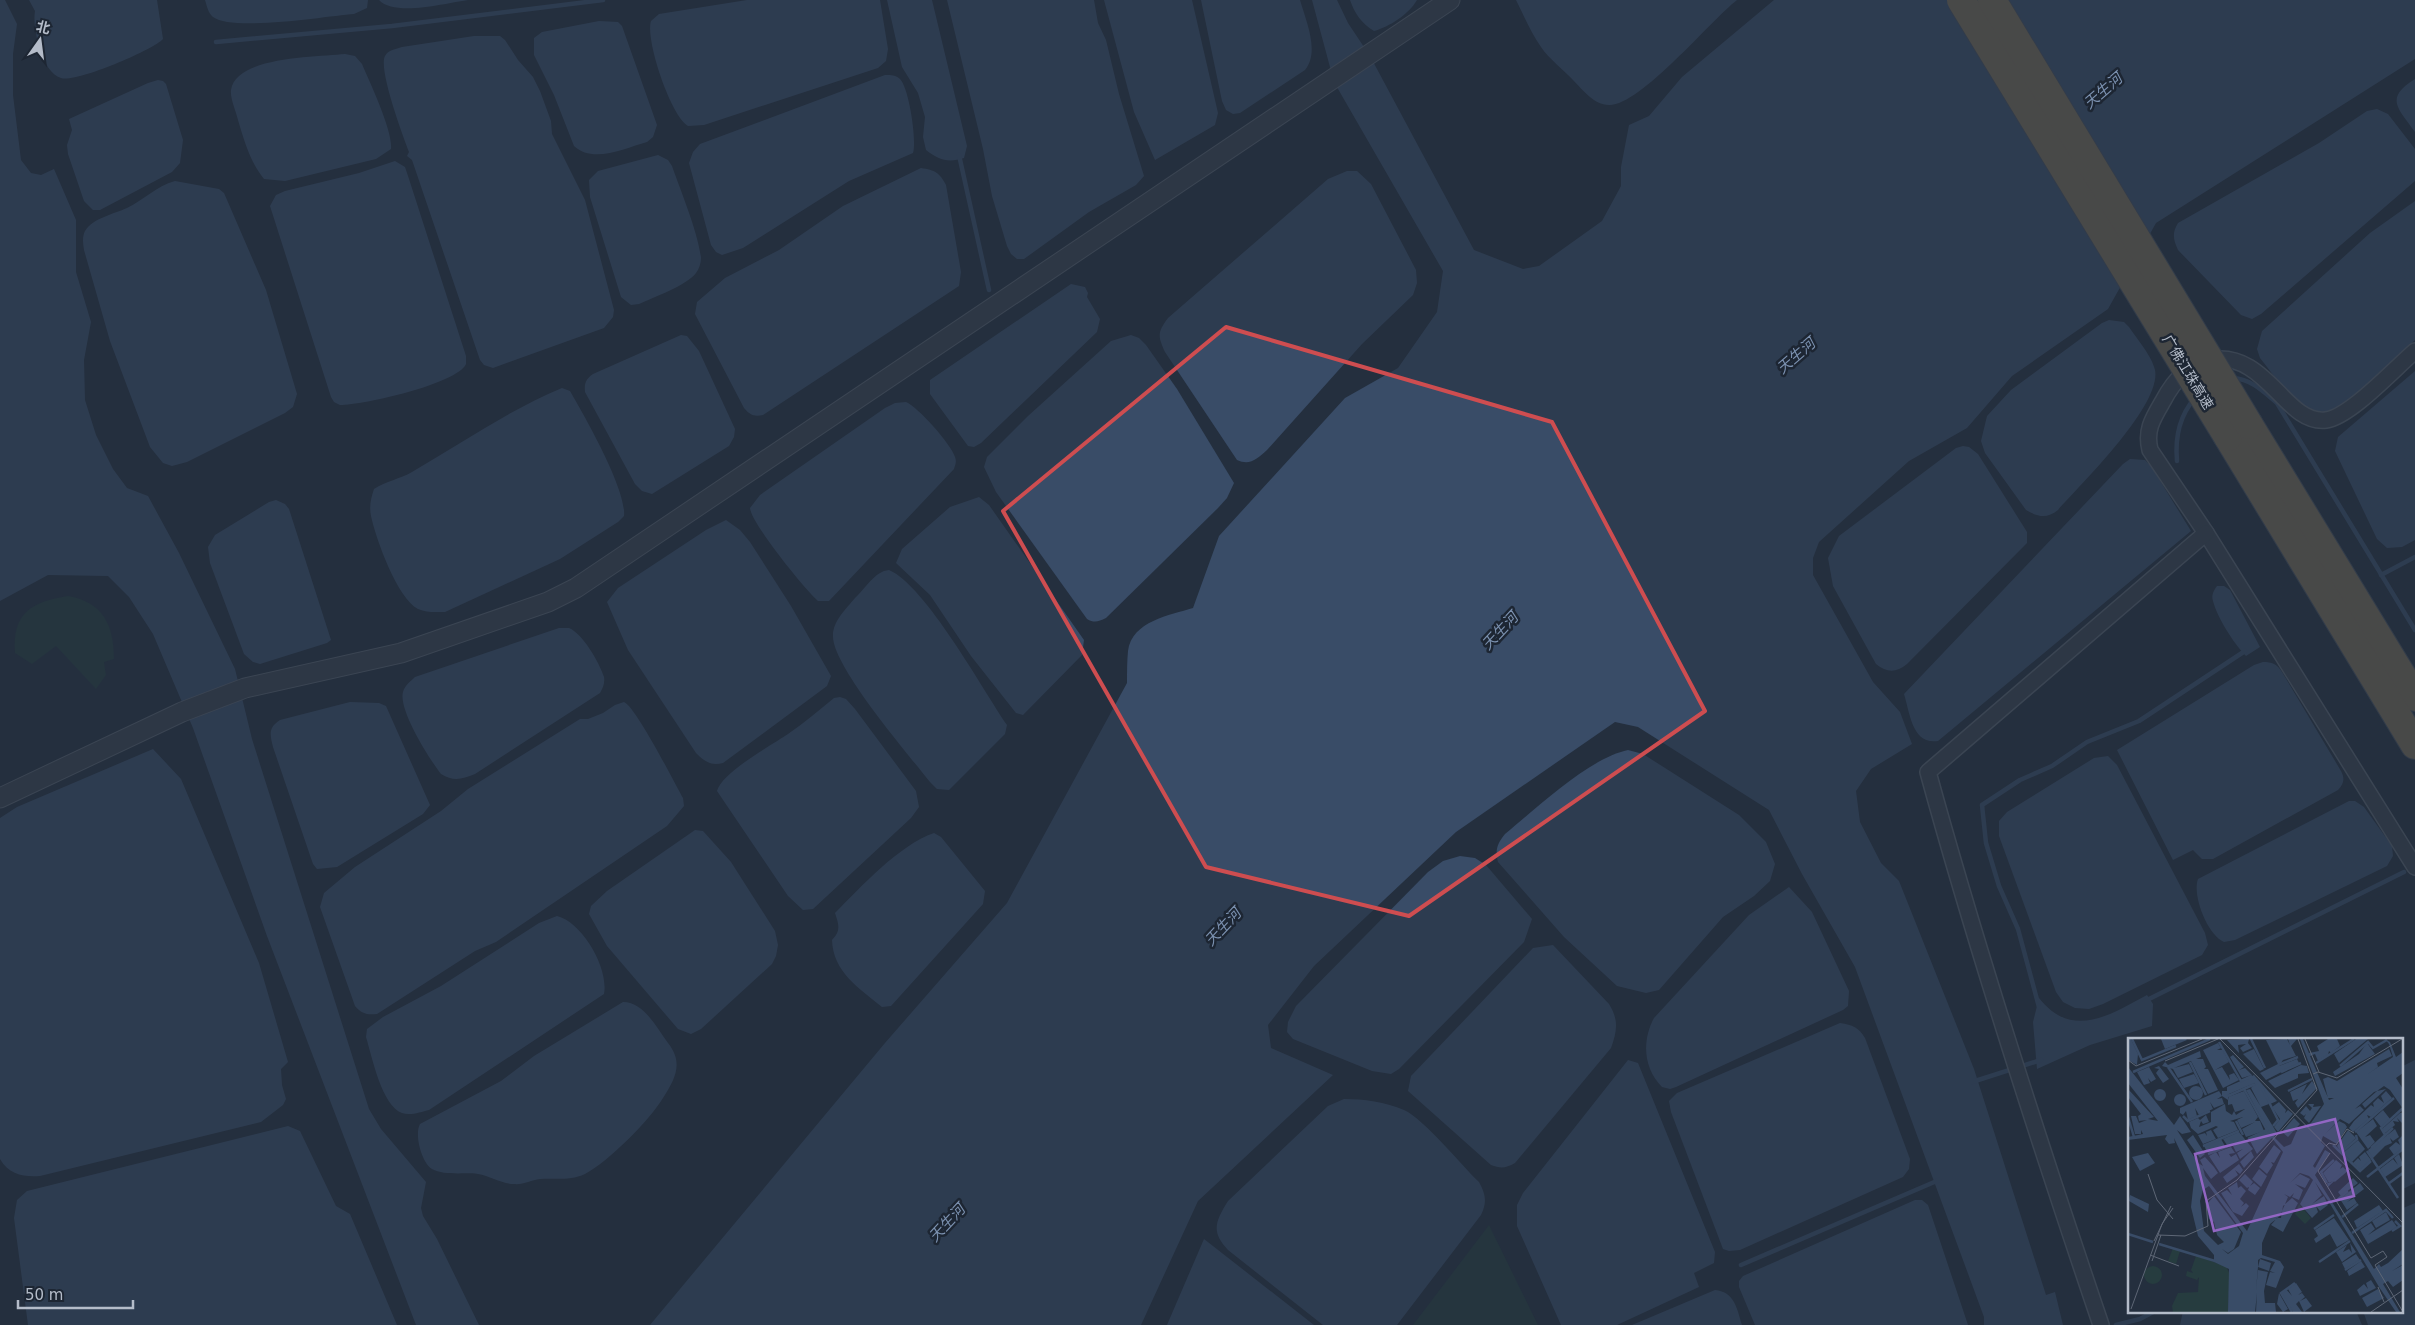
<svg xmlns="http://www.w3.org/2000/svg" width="2415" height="1325" viewBox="0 0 2415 1325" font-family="'DejaVu Sans','Noto Sans SC',sans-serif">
<rect width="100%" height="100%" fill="#242f3e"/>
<g fill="#263c3f">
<path d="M68 596C103 602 114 625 114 659L104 662 106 675 96 689 56 646 32 664 15 653C12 613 31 602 68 596Z"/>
<path d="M1489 1225 1538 1325H1413Z"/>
</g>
<g fill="#394c67">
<path d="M0 0H5L17 24 13 54V95L21 160 31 173 41 175 54 169 76 220V272L91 322 84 360 85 400 96 435 113 469 127 488 148 496 179 553 235 669 252 739 369 1109 381 1129 426 1182 421 1208 423 1216 437 1239 479 1325H416L267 936 193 728 153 634 129 597 108 576 48 575 0 601Z"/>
<path d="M29 0H157L163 39C153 50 76 83 61 78 42 73 32 27 35 11Z"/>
<path d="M205 0H368L367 8 354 14C327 16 233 32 213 17 208 13 207 6 205 0Z"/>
<path d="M379 0H468C446 3 395 17 379 0Z"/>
<path d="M747 0H880L888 49 886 61 878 68 704 125 688 126C671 117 645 40 651 21L659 14Z"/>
<path d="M887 0H932L967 146 964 158C948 163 939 160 926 150L923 137 925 117 918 93 902 67Z"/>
<path d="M947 0H1094L1098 23 1106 40 1119 94 1144 176 1136 185 1089 212 1024 259H1017L1011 254 1007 246 992 196 983 149Z"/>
<path d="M1104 0H1192L1218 113 1215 125 1155 160 1134 112Z"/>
<path d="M1201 0H1300C1306 21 1320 52 1305 70L1240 113 1233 114 1226 110 1222 101Z"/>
<path d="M1312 0H1337L1348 23 1370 56 1474 250 1523 269 1539 266 1602 221 1621 186V167L1629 125 1649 116 1682 77 1774 0H2415V59L2156 223 2108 309 2012 376 1967 428 1909 461 1819 542 1813 558V575L1873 682 1900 712 1912 744 1871 769 1856 791 1860 822 1881 863 1899 881 1974 1069 2046 1295 2055 1292 2063 1325H1984V1317L1855 967 1802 874 1769 810 1638 727 1615 722 1456 832 1314 966 1268 1025 1271 1048 1333 1075 1198 1201 1141 1325H650L885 1043 1007 903 1127 683C1127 672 1127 661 1128 651 1132 621 1170 615 1193 608L1219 536 1345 398 1398 368 1437 312 1443 271 1334 82Z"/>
<path d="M1350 0H1417C1409 14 1389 27 1374 31 1361 23 1355 14 1350 0Z"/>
<path d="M1516 0H1737C1710 21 1640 106 1609 105 1594 105 1583 90 1573 80 1563 69 1549 59 1541 47 1531 33 1524 16 1516 0Z"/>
<path d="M599 21 618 22 622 26 657 125 653 137 647 142C625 148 593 164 574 146L554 95 534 55V38L542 32Z"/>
<path d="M474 36H500L505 40 518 60 533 77 540 91 551 121 552 134 585 200 614 310 613 317 604 328 493 368 484 365 480 360 412 160 407 156 409 152C403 136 378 69 385 56 388 50 396 49 402 47Z"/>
<path d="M345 54 355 56 362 64C370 83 393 131 391 149L376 159 285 181 264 179C250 162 244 140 238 120 236 111 230 99 231 90 236 56 318 57 345 54Z"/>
<path d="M885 75C891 75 896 75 900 79 909 88 917 141 913 153L849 181 743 248 722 255 716 252 711 245 689 163 693 152 700 144Z"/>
<path d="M2415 79V132C2398 108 2384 98 2415 79Z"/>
<path d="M158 80 163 81 166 84 183 140 180 163 172 172 100 210H93L84 201 68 154 67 145 72 130 69 119 148 83Z"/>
<path d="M2377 109 2388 114 2415 149V181L2261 314 2252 319 2241 315 2178 250C2173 239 2172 233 2178 223L2319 143 2367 111Z"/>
<path d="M658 155 668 160 672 166C681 192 698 232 701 258 701 263 699 269 696 273 686 286 654 297 639 304L631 305 621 297 590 197 589 180 598 171Z"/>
<path d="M395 161 405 167 409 179 466 356V364C457 384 363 405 340 405L334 402 331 397 270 206 276 195 285 191 359 173Z"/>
<path d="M921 168C935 170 940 173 946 185L961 272 959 286 763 415C754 417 750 415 744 408L695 314 697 302 725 278 779 250 843 206Z"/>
<path d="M1347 171H1357L1371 184 1416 270 1417 283 1413 295 1362 344 1267 450C1257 459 1250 466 1237 460L1165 352C1158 336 1157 333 1168 318L1328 179Z"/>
<path d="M175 181 219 189 224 193 266 290 297 394 293 407 285 413 187 462 172 466 163 463 150 447 110 341 84 250C83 244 82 237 85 231 93 218 114 214 127 208 144 200 156 186 175 181Z"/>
<path d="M2415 201V340L2345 405C2337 408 2328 412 2319 412 2297 411 2273 374 2260 358L2257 349 2262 331 2370 233Z"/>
<path d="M1071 284 1085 287 1088 293 1087 297 1100 319 1097 332 981 443 974 447 968 446 930 394V380Z"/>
<path d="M2109 320 2124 322 2129 327C2137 339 2152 356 2155 370 2162 405 2082 483 2058 510 2047 519 2038 517 2026 510L1985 453 1981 441 1987 416 2011 390 2102 323Z"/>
<path d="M681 335 687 336 699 351 735 429 734 437 729 446 652 494 642 491 635 484 585 392C584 383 586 379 593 374Z"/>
<path d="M1131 335 1139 338 1146 345 1177 389 1234 483 1227 498 1218 508 1106 618C1098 622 1094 623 1087 619L996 492 984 467 987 457 1028 416 1111 341Z"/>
<path d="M2415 371V540L2402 547 2387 548 2377 539 2335 451 2338 437Z"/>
<path d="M562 388 570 391C584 415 627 490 624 516L618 522 560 559 445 612C435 612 427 613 418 609 397 598 376 539 371 516 369 506 371 498 374 489 386 481 400 479 412 472 462 443 509 410 562 388Z"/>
<path d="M906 402C918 407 951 444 955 457 957 462 955 465 954 469L829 601H818C805 590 751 523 750 508L760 495 885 408 895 403Z"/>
<path d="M1963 446 1969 447 1978 454 2027 532V543L1907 664C1896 673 1887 673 1876 664L1833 586 1828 558 1839 536 1956 448Z"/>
<path d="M2130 459 2145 460 2151 466 2191 531 1938 741C1912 745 1910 713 1904 694L2123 464Z"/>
<path d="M979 497 989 505 1084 640 1082 655 1023 715 1016 713 971 656 930 595 896 563 902 549 950 507Z"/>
<path d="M276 500 285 504 289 509 331 640 327 643 260 664 253 662 244 654 210 563 208 547 215 535 269 502Z"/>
<path d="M726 520 740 530 750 542 791 606 831 676 827 686 723 763C711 766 705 762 696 753L628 650 607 602 618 588 706 530Z"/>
<path d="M889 570C925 585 983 690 1007 725L1005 734 949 790 937 789 930 782C908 754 834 668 833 637 832 622 846 609 855 598 865 589 875 571 889 570Z"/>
<path d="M2217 586H2224L2230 590 2260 647 2246 656C2234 644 2217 617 2213 601 2211 595 2214 590 2217 586Z"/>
<path d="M559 628H569C583 634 599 662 604 677 605 683 603 688 600 693L475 774C462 779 454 782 441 774 430 760 398 710 403 692 405 685 410 682 415 677Z"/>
<path d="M2263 662C2272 662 2277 664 2282 672L2341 771C2345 779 2344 783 2338 790L2213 859H2202L2193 850 2173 860 2117 750 2254 665Z"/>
<path d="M840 697 846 699 855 709 916 791 919 807 911 818 813 909 803 910 788 896 717 791C722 772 772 745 788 734 804 723 819 710 834 698Z"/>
<path d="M350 702 379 703 386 706 430 805 423 814 337 867 317 869 313 864 273 747C270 734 268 728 280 720Z"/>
<path d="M624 702C636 707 674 782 683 798L684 806 667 826 496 942 475 951 377 1014C367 1015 362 1014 355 1006L320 907 324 893 355 867 441 811 468 789 580 719H588L603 713 615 705Z"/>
<path d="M153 749 181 779 259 963 288 1062 281 1069 282 1085 286 1099 283 1105 261 1122 40 1176C24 1177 9 1175 0 1159V818L17 807Z"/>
<path d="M1628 750 1643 754 1739 815 1766 842 1775 864 1770 881 1754 896 1723 917 1659 990 1646 993 1617 986 1564 937 1498 862C1495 850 1497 844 1505 834 1537 808 1589 758 1628 750Z"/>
<path d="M2108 756 2117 765 2205 933 2208 945 2202 955 2103 1004 2089 1009 2075 1008 2063 1002 2056 992 1999 836V821L2007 812 2094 758Z"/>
<path d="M2349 801H2355L2364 807 2392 846 2393 856 2387 866 2235 940 2224 942C2207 935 2192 895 2198 879Z"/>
<path d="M695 830 703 831 731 862 775 931 778 945 776 956 772 964 701 1029 691 1034 678 1029 607 946 589 914 591 906 607 891Z"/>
<path d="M934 833 941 837 985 891 983 904 891 1006 882 1007C859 988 833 972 832 940 841 931 839 925 835 913 861 887 899 845 934 833Z"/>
<path d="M1460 856 1475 858 1486 865 1532 919 1524 942 1399 1069 1391 1074 1372 1071 1293 1039 1287 1032 1288 1022 1296 1006 1428 872 1443 861Z"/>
<path d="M1789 887 1812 912 1849 991 1848 1006 1843 1010 1676 1087 1670 1089 1662 1087C1643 1068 1642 1040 1654 1018L1749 915Z"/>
<path d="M557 916C582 922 609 968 604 994L429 1110C421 1112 410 1116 402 1113 382 1106 372 1057 366 1037L367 1029 383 1017 441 986 539 923Z"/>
<path d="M1553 945 1609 1004C1619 1020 1617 1031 1611 1048L1515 1163C1506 1168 1501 1169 1491 1165L1408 1091 1411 1076 1533 948Z"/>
<path d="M2147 995 2153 1004 2152 1026 2090 1045 2037 1069 2033 1022 2039 998C2072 1040 2110 1015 2147 995Z"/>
<path d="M623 1002C644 1002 656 1027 668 1043 684 1063 675 1079 663 1098 649 1121 609 1161 585 1174 570 1181 555 1178 540 1179 531 1180 523 1185 514 1184 502 1184 490 1176 478 1174 465 1172 444 1176 432 1169 422 1163 414 1135 420 1124L501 1081 534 1056Z"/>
<path d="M1840 1023C1853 1025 1858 1027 1865 1038L1910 1159 1909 1169 1903 1177 1740 1250 1729 1251 1723 1249 1671 1112 1669 1101 1677 1093Z"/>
<path d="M1628 1060 1638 1063 1715 1252 1714 1263 1694 1273 1699 1287 1617 1325H1561L1517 1226V1205L1523 1193Z"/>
<path d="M2415 1060V1183L2401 1190V1067Z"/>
<path d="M1344 1099C1363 1099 1386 1102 1404 1110 1424 1119 1461 1165 1479 1182 1486 1195 1487 1202 1481 1215L1397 1325H1323L1228 1250C1211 1232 1215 1222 1228 1201L1328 1106Z"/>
<path d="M288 1126 300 1131 336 1206 350 1214 397 1325H28L14 1218 17 1200 27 1191Z"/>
<path d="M1915 1200H1922L1928 1205 1968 1325H1755L1739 1287V1281L1743 1276Z"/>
<path d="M2415 1203V1325H2368L2363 1311H2401V1209Z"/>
<path d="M1204 1239 1314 1325H1167Z"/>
<path d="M1715 1290C1735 1292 1737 1309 1742 1325H1632Z"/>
<path d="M2183 1311H2356L2362 1325H2180Z"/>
</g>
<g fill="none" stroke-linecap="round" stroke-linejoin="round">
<g stroke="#394c67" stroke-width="4.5">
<path d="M216 42 392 26 603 0"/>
<path d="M959 155 989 290"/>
<path d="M2233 378C2251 379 2263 391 2277 403L2415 630"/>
<path d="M2177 461C2175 439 2179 416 2195 398"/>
<path d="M2381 575 2415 557"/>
<path d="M2145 1001 2404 872"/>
<path d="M2039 1007 2018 929 1999 886 1986 843 1982 805 2020 780 2052 766 2087 742 2139 721 2245 651"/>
<path d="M1972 1082 2041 1060"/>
<path d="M1741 1265 1939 1180"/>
<path d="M2116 1325 2140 1319 2155 1311"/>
</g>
<g stroke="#565f6c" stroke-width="18">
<g id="minor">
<path d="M2415 351C2395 368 2350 417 2326 420 2285 425 2267 350 2210 360 2188 364 2173 382 2163 401 2153 418 2145 430 2150 450L2206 533 2415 867"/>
<path d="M2101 1325C2039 1142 1979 958 1928 772L2206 533"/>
</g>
</g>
<g stroke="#565f6c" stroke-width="21">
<path id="tertiary" d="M0 798 182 712 245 688 401 653 548 602 576 588 1450 0"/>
</g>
<g stroke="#434c59" stroke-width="30">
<g id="motorway">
<path d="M2249 425 2415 697"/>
<path d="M2228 437 2415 745"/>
</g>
</g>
<use href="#minor" stroke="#38414e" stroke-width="15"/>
<use href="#tertiary" stroke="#38414e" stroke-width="19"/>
<use href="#motorway" stroke="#746855" stroke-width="28"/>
<g stroke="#434c59" stroke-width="30" stroke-linecap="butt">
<g id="motorway-bridge">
<path d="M1961 0 2228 437"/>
<path d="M1992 0 2249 425"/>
</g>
</g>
<use href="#motorway-bridge" stroke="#746855" stroke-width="28"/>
</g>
<path d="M0 0H2415V1325H0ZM1226 327 1552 422 1705 711 1409 916 1206 867 1003 511Z" fill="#242f3e" fill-opacity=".55" fill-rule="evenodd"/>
<path fill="none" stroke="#ce4d50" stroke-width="4" stroke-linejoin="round" d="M1226 327 1552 422 1705 711 1409 916 1206 867 1003 511Z"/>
<g text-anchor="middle" stroke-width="5" stroke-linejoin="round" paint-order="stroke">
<g font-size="14" fill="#b4bcc9" stroke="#1d2633">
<text transform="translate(2188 372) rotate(59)" y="5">广佛江珠高速</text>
</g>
<g font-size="15" font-style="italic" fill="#7c92b1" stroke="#1d2633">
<text transform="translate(2103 91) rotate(-41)" y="5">天生河</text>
<text transform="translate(1796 356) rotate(-41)" y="5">天生河</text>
<text transform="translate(1500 631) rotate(-47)" y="5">天生河</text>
<text transform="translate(1223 927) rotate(-47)" y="5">天生河</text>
<text transform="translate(947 1223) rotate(-47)" y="5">天生河</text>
</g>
</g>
<g transform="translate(2128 1038)">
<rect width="275" height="275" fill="#242f3e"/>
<path d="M171 166 183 180 177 186 167 176ZM45 210 98 228 102 237 100 274H45L44 268 50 255 70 254 71 239 69 242 58 238 59 233 65 235 63 232 68 218 52 213 48 226 40 223ZM16 237a9 9 0 1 1 18 0a9 9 0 1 1-18 0Z" fill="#263c3f"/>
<path d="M0 1H3L10 16 9 27 0 22ZM33 1H58L59 2 37 11ZM121 1 120 5 124 10 115 14 112 10 118 6 110 7 111 15 99 2ZM159 1 162 7 160 1H169L163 8 168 18 155 22 151 28 169 21 171 25 138 42 132 35 150 26 138 2ZM172 1H175L181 15 191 13 189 8 200 1H209L212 8 203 15 201 13 200 17 190 23 187 16 182 18 201 62 206 60H200L195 41 200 39 209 43 261 11 264 18 249 25 250 29 237 38 265 19 261 6 257 1 262 4 268 19 275 14V35L268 40 275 51V71L262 52 256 48 249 53 258 51 237 70 234 66 249 53 246 54 227 71 232 68 236 72 221 86 212 81 197 96 211 83 217 86 219 89 209 106 195 98 193 104 197 108 185 128 187 130 197 112 202 115 187 137 246 231 251 226 253 229 260 225 275 211V226L264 233 275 227V242L265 249 260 243 255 246 272 274H268L251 249 201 164 187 144 194 157 184 166 196 158 200 167 192 173 188 168 190 174 184 180 172 166 185 142 181 138 172 135 162 145 172 136 182 141 177 150 167 146 175 152 171 162 164 159 166 155 162 159 156 156 160 159 152 178 142 186 134 205V217L152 223 156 229 148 250 138 247 142 234 147 235 142 233 147 224 133 220 130 222V229L132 221 143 225 141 233 130 229 128 252 130 232 140 234 136 253 137 265H147L148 274H128L129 255 127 274H100L101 231 86 224V217L70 198 63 169 66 142 46 100 47 105 41 106 37 101 39 97 0 102V99L15 96 13 92V96H7L3 78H8L11 85 19 82 11 83 10 78 13 76 0 59V51L26 79 20 81 30 83 0 45V29L46 87 52 78 55 82 63 94 54 96 49 92 70 125 75 128 72 122 77 119 86 129 90 135 83 141 75 130 77 138 119 193 155 114 144 100 129 116 121 101 139 91 118 52 122 51 149 95 146 99 156 109 163 106 170 90 183 85 196 66ZM81 148 115 195 111 208 100 216 94 211 100 215 106 211 113 194 86 158 78 167 81 181 86 184 89 197 96 204 90 207 76 193 72 163 75 152ZM228 1H240L211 25 206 16ZM90 5 93 10 89 12H95L101 24 87 32 94 29 102 42 101 37 106 35 111 42 95 50 75 12ZM239 5 247 16 207 38 205 34 231 16ZM126 11 136 31 132 33 115 16ZM72 13 73 19 68 21H75L78 29 76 31H80L90 52 80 56 63 23 46 30 61 26 65 34 50 40 45 31 34 28 37 24 40 27ZM105 17 116 29 111 32 117 30 124 37 114 40 102 19ZM173 27 179 28 181 35 170 36V40L147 50 140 43ZM31 28 41 41 35 45 28 35 31 31 26 30ZM21 29 28 41 23 44 20 40 22 45 16 47 9 34ZM66 36 71 45 56 50 51 41ZM126 37 149 63 142 66 134 48 141 66 133 69 123 50 127 45 101 56 100 62 94 58V53H99V49ZM184 43 189 50 170 70 167 65 170 61 165 63 162 54 179 46 174 56ZM61 55a7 7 0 1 1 14 0a7 7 0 1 1-14 0ZM26 57a6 6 0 1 1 12 0a6 6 0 1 1-12 0ZM91 53 94 58 89 61 94 60 96 66 86 70 82 64 85 71 71 77 67 70 69 78 60 82 58 73 55 77 52 75V70ZM116 53 130 79 127 83H132L136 93 118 99 114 91 127 84 113 90 109 82 115 79 102 83 106 84 110 92 90 100 85 92 90 89 88 88 70 96 63 90 61 84 70 80 72 82 78 77 81 84 75 86 73 83 71 89 83 84V74L97 66 98 73 104 77 106 73 108 77 117 71 107 74 104 66 100 67V59ZM258 53 264 60 243 79 239 77 241 81 225 94 221 90 226 83 243 67 246 69 245 65 250 60 256 65 253 58ZM46 62a6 6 0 1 1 12 0a6 6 0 1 1-12 0ZM151 64 158 72 157 75 160 72 165 76 150 94 146 89 152 81 144 69ZM180 66H186L185 69 193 68 181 85 176 80 178 76 176 78 172 75 178 68 182 73 184 70ZM255 72 262 81 253 89 246 80ZM272 75H275V86L269 80 271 84 265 83 267 87 256 96 254 91ZM166 80 172 86 160 99 154 94ZM245 81 249 88 237 99 242 97 247 104 240 111 228 94ZM267 91 271 99 265 103 262 100 264 105 257 108 244 121 240 112ZM83 92 88 101 75 106 70 97 77 95 79 98 78 94ZM220 92 228 100 213 114 209 108ZM111 94 125 111 112 121 109 115 115 111 108 114 105 108 117 103 99 107 95 101ZM65 97 77 116 72 120 59 102ZM275 97V110L266 117 261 110 268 104 272 107 270 102ZM93 101 97 108 79 114 76 108ZM230 102 237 111 224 124 215 115ZM146 107 153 113 146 125 143 124 145 127 139 136 131 129ZM103 109 107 115 101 116 103 119 108 116 111 122 92 135 81 118 88 114 92 120 90 114ZM123 113 126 119 116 130 112 124ZM237 114 243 122 232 132 225 125 230 120 233 123 231 119ZM20 115 27 125 12 133 4 119ZM271 116 275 127 257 139 252 131 265 121 270 127 266 120ZM208 122 214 127 212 131 215 129 218 132 200 149 199 145H202L205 143 201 145 195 135ZM111 126 115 132 112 136 107 132 110 137 99 145 95 139ZM131 131 139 138 133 149 124 141ZM117 136 125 144 122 148 126 145 132 150 127 157 120 152 121 149 119 150 111 142ZM225 140 230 145 213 158 210 154ZM109 144 110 150 113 148 118 153 112 161 116 165 113 169 118 165 121 168 114 178 105 174 93 155 99 152 104 157 100 150ZM232 145 236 151 219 164 226 160 229 165 219 172 212 161ZM2 157 21 166 20 174 1 163ZM164 160 170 165 155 194 143 187 149 180H153L155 168ZM251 167 255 173 229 190 226 183ZM258 174 262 182 248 190 244 183ZM206 180 221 202 209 209 202 196 188 205 186 201 190 198 187 192ZM264 182 269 189 240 206 232 192 243 185 247 191 240 197ZM222 205 228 214 214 224 208 214 219 207 215 214 221 211 224 215ZM228 216 232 222 217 231 214 225ZM233 223 237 229 221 238 219 233ZM243 242 248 250 232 258 229 252 236 246 240 251 238 245ZM168 245 174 254 170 257 174 255 177 259 172 263 178 260 184 268 176 274 171 263 168 266 174 274H165L153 255 158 251 164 258 160 251ZM250 251 256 260 239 269 234 260ZM151 255 160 271 155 274 149 266Z" fill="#394c67" fill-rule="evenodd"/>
<path fill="none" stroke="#394c67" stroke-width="2.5" d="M4 1 14 22 48 8M123 1 137 30M91 4 113 43 124 38M62 24 78 57M188 25 226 1M150 27 170 19M212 28 240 4 245 10 259 2M40 29 64 64M5 34 82 1M153 34 173 25M133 48 150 82 145 88M116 51 139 92 120 101M160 53 184 41M100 58 127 46M55 78 60 83 82 73M0 79 6 99M108 83 115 97M227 94 266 60M257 97 253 90 275 70M205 107 232 133 243 123M75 108 111 93M243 110 265 90M239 113 270 160M214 114 229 101 228 97M80 116 113 103M239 139 275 111M206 143 219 132M199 145 193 134 206 122M260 146 275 135M208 163 220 153M214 179 230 166M186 191 206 177M264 193 272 188 267 183M224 195 258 172 265 180M0 196 25 204M31 206 87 223M191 224 222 203M217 232 233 222M164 274 153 255 167 245"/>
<path fill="none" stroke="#5e6776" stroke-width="1" d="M92 1 275 185M177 1 191 34M0 22 8 28 74 1M37 23 90 1M185 36 190 34 209 40 274 1M198 108 201 105 208 107 219 91 226 95M202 115 190 133 243 220 255 213 259 219 247 227 275 274M20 136 29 162 45 181M30 197 57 198 80 188 78 163 109 142 189 52 170 1M26 203 43 168M22 217 51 228M24 223 33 197M250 249 256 264M3 271 34 186 45 170M243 274 275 252"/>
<path fill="#9266c3" fill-opacity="0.15" stroke="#9266c3" stroke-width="2.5" d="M207 81 226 158 86 193 67 116Z"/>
<rect width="275" height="275" fill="none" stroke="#b4bcc9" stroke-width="2.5"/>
</g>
<g transform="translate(40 40) rotate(14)" stroke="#1d2633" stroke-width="4" paint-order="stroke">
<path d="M0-4L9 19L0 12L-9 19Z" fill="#b4bcc9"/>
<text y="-8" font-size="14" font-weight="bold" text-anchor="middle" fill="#b4bcc9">北</text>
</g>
<path d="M18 1300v8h115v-8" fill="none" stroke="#b4bcc9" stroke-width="2.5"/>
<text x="25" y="1300" font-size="15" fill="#b4bcc9" stroke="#1d2633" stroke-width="4" paint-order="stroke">50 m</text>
</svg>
